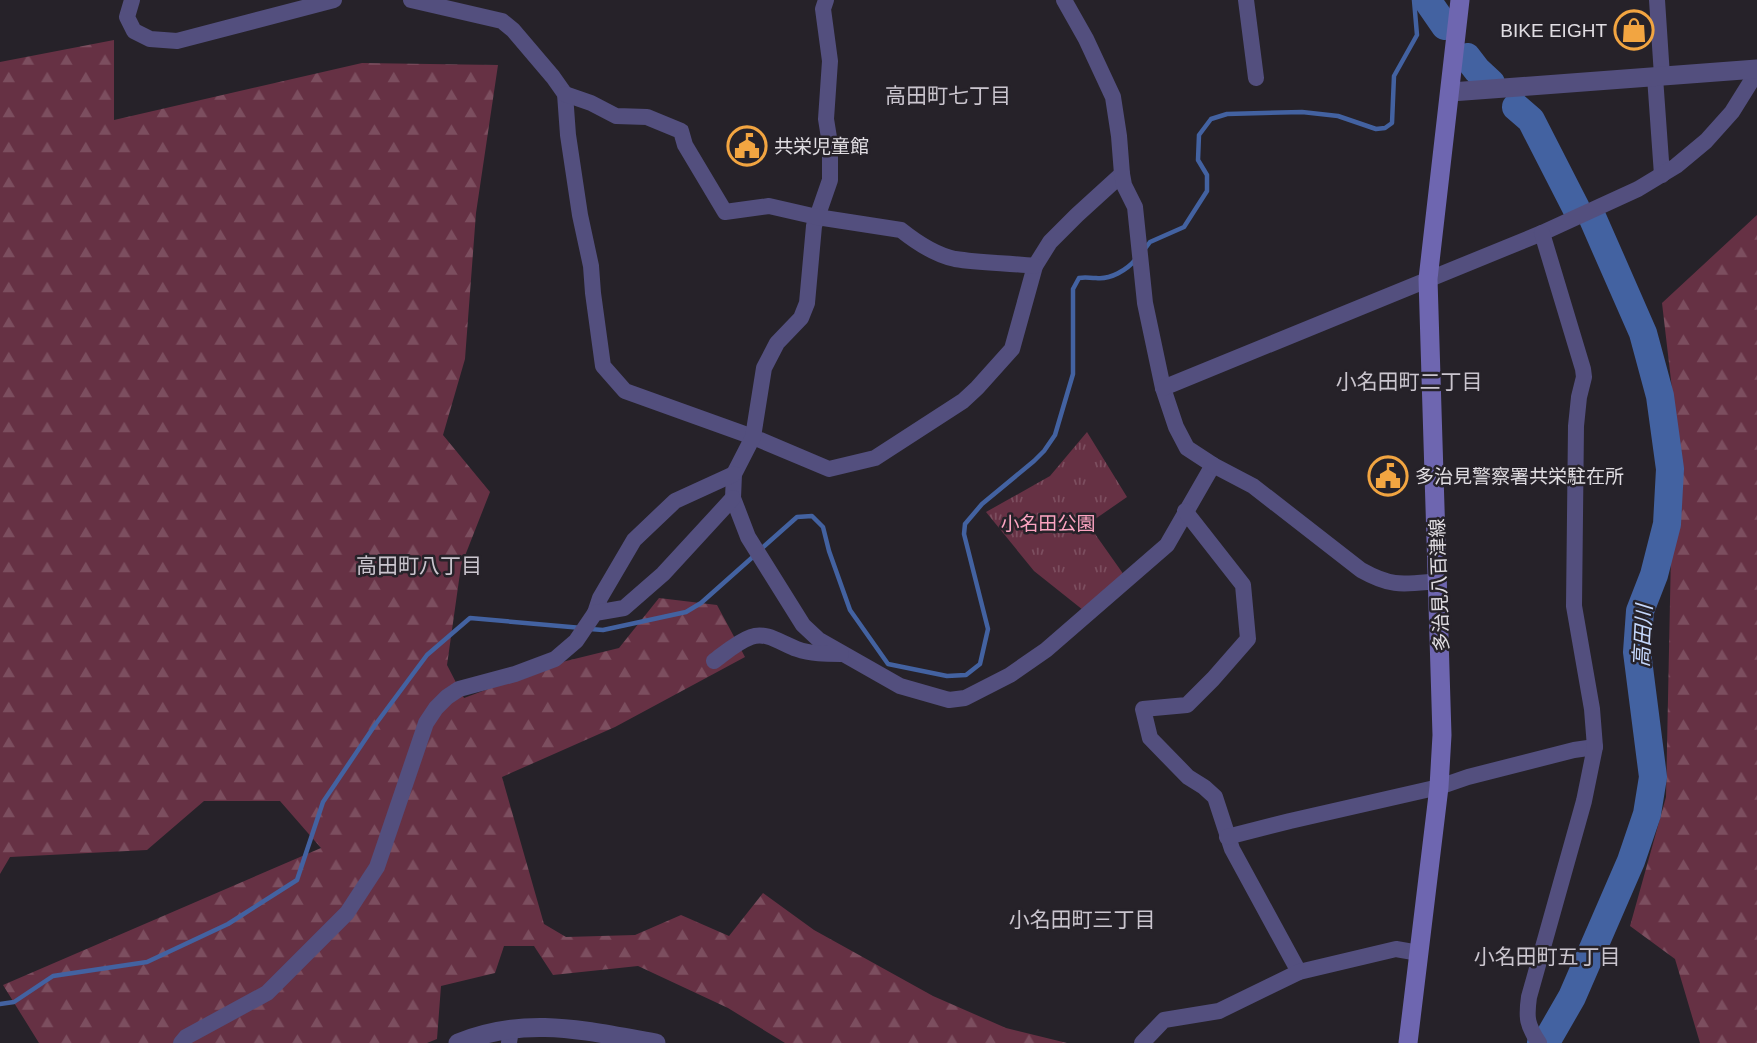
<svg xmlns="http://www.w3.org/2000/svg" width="1757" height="1043" viewBox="0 0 1757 1043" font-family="Helvetica,'Noto Sans JP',sans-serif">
<defs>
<pattern id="forest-firs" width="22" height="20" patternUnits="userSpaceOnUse" patternTransform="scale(1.75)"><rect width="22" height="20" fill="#663144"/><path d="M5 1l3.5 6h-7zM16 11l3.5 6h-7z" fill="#7c4e5f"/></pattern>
<pattern id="park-tufts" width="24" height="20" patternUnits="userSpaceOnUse" patternTransform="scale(1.75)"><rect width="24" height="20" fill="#663144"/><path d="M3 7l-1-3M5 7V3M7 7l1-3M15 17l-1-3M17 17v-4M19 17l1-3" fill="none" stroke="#7c4e5f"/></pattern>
</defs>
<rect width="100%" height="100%" fill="#262229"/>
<g fill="url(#forest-firs)">
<path d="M114 40V120L362 63 498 65 476 213 465 359 443 435 490 492 461 566 447 665 464 698 558 663 619 648 659 598 717 605 745 657 615 727 502 777 544 924 566 937 635 935 681 915 729 936 763 893 814 930 933 996 1006 1028 1067 1043H785L728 1008 638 966 553 975 534 946H504L495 973 441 986 437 1039 427 1043H39L3 985 321 848 280 801H204L147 850 10 857 0 874V62Z"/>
<path d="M1757 215V1043H1700L1675 959 1630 926 1666 797 1674 406 1662 303Z"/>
</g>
<path fill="url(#park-tufts)" d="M1087 432 1127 497 1088 524 1124 575 1083 610 1034 571 986 512 1050 476Z"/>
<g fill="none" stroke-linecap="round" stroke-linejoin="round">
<g stroke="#4362a1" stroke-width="4.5">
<path d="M1144 250 1150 242 1184 227 1207 191V175L1198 160 1199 135 1211 119 1227 114 1302 112 1338 116 1376 129 1385 128 1392 123 1394 76 1417 35 1414 0"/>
<path d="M761 549 797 517 812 516 823 527 829 551 850 610 888 664 947 676 966 675 980 664 988 629 964 534 965 524 982 504 1034 461 1044 451 1055 435 1073 374V289L1079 278C1086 277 1089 278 1096 278 1110 280 1127 270 1136 259"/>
<path d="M590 629 603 630 686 612 701 603 755 555"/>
<path d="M0 1004 14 1002 53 976 147 962 228 924 297 880 323 802 375 725 427 655 470 618 582 628"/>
</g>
<g stroke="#4362a1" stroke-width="28">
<path d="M1427 0 1445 26"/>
<path d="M1467 57 1477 70 1491 83"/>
<path d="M1516 107 1531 120 1576 208"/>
<path d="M1541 1043 1549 1037 1572 997 1631 861 1647 814 1653 777 1637 652 1640 611 1654 575 1667 524 1670 469 1660 396 1643 333 1593 219"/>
</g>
<g stroke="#534f7e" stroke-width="16">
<path d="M132 0 127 17 134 31 150 39 177 41 334 0"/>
<path d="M411 0 502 21 513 30 553 77 565 94 568 135 580 215 591 266 593 293 603 366 625 391 753 437 829 469 875 458 963 401 977 388 1012 349 1035 266 1050 242 1077 215 1122 174"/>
<path d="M826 0 823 9 830 61 826 119 830 144V180L814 226 807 303 801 318 777 343 764 368 753 437 734 474 733 498 748 537 803 625 819 640 900 686 949 700 965 698 1010 675 1046 650 1167 545 1213 465"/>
<path d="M1064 0 1086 39 1113 97 1119 136 1122 174 1124 185 1135 207 1145 303 1163 388 1176 427 1187 448 1213 465 1253 486 1361 570C1393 588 1404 584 1439 581"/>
<path d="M1246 0 1256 78"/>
<path d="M1657 0 1662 76"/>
<path d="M1655 77 1662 175"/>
<path d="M565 94 591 103 616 116 647 117 681 131 685 145 725 212 769 206 817 217 901 230C916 242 936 255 955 259 981 263 1009 263 1035 266"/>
<path d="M1163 388 1542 233 1638 189 1676 166 1706 141 1732 112 1757 72"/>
<path d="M1185 511 1243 585 1248 639 1213 679 1187 705 1143 709 1150 738 1188 777 1204 787 1215 797 1232 849 1299 972"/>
<path d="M595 613 600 598 634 540 675 501 734 474"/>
<path d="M714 661C725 653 737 642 751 637 767 631 782 644 797 649 811 654 826 654 841 654"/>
<path d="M1227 837 1290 821 1439 787 1468 777 1574 750 1595 747"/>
<path d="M181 1043 186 1037 267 993 347 913 377 867 426 723 436 708 447 697 459 689 515 674 555 659 576 641 595 613 624 608 663 574 733 498"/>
<path d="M509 1043 511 1029"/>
<path d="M1142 1043 1164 1020 1219 1011 1299 972 1396 949 1419 953"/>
<path d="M1539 1043C1527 1025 1526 1018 1529 997L1584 801 1595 747 1592 709 1574 606 1576 426 1579 397 1584 377 1583 369 1542 233"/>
</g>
<g stroke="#534f7e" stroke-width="19">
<path d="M1451 92 1757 69"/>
<path d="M458 1043C528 1015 585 1031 656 1043"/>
</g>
<path stroke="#6e66b0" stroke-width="19" d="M1408 1043 1439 787 1442 735 1428 279 1460 0"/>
</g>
<defs>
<g id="shop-ring" transform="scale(2.0125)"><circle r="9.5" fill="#262229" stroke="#f2a541" stroke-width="1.5"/><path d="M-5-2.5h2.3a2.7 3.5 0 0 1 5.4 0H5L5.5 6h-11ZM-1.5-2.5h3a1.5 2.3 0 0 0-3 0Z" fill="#f2a541"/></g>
<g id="civic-ring" transform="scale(2.0125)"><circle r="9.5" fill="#262229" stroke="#f2a541" stroke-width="1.5"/><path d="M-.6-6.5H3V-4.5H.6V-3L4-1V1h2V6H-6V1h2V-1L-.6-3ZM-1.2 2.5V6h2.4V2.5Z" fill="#f2a541"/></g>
</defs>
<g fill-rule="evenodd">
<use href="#shop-ring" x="1634" y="30"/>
<use href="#civic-ring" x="747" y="146"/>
<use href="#civic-ring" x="1388" y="476"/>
</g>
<g text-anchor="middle" stroke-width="5" stroke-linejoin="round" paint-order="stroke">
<g font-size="19" fill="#e0dde2" stroke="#262229" text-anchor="start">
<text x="1607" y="37" text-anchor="end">BIKE EIGHT</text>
<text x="774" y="153">共栄児童館</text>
<text x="1415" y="483">多治見警察署共栄駐在所</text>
</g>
<g font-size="19" fill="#fca4c1" stroke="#262229">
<text x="1048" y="530">小名田公園</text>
</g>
<g font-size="19" fill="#e0dde2" stroke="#262229">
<text transform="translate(1439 585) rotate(-92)" y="7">多治見八百津線</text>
</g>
<g font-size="21" fill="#cac5ce" stroke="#262229">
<text x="948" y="103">高田町七丁目</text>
<text x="1409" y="389">小名田町二丁目</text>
<text x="419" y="573">高田町八丁目</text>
<text x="1082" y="927">小名田町三丁目</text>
<text x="1547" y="964">小名田町五丁目</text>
</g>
<g font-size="21" font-style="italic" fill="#c4d7fc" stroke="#262229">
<text transform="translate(1643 636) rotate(-87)" y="7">高田川</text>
</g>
</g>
</svg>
